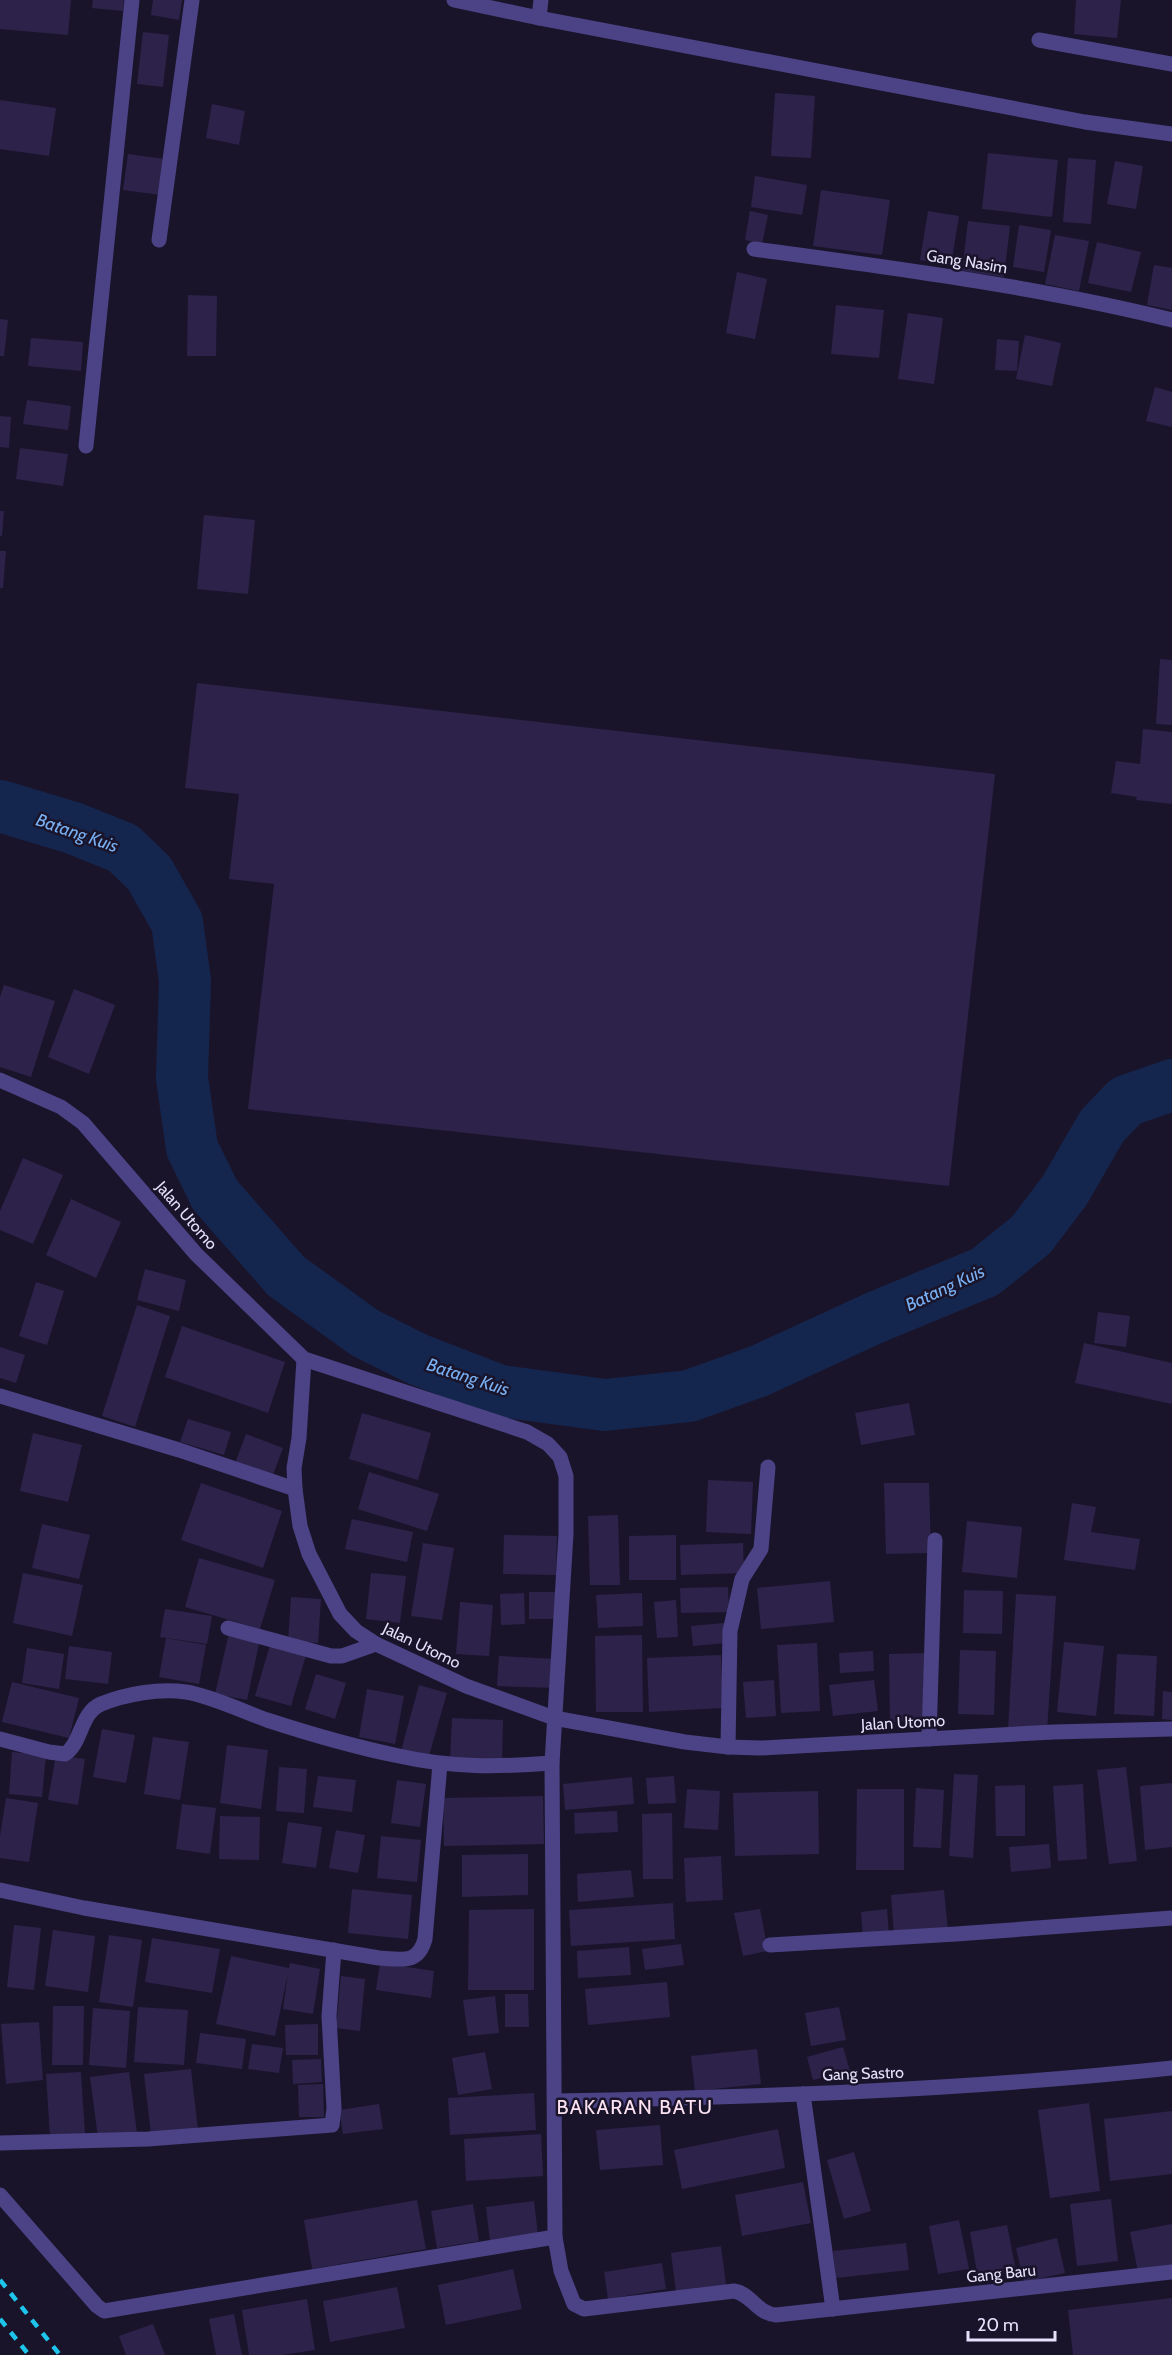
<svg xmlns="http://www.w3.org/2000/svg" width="1172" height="2355" viewBox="0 0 1172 2355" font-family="Cabin,sans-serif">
<rect width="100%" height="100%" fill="#1a142b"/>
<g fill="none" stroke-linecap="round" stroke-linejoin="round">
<path stroke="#15264e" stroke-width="52" d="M0 806 73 828 123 848 149 873 177 922 185 981 182 1078 192 1148 215 1195 286 1276 365 1333 417 1359 500 1391 605 1405 689 1396 759 1371 874 1318 985 1272 1031 1235 1065 1190 1102 1126 1126 1101 1172 1085"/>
</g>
<g fill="#2d224a">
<path d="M0 0H71L68 35 0 29Z"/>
<path d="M93 0H124L123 11 92 8Z"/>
<path d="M153 0H182L179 20 151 15Z"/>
<path d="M1076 0H1121L1117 38 1074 34Z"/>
<path d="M143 32 169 35 163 87 137 84Z"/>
<path d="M775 93 815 96 811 158 771 156Z"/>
<path d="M0 100 56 108 49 156 0 149Z"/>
<path d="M212 104 245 111 239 145 206 138Z"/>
<path d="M988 153 1058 160 1052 217 982 209Z"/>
<path d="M128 154 165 159 160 195 123 190Z"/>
<path d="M1068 158 1096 160 1091 224 1063 222Z"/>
<path d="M1115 161 1143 166 1136 209 1107 204Z"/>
<path d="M755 176 807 185 802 215 751 207Z"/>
<path d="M821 190 890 200 882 255 813 246Z"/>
<path d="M750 211 768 215 762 244 745 240Z"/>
<path d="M928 211 959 216 951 265 920 260Z"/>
<path d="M968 221 1010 226 1004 277 962 271Z"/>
<path d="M1019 225 1051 230 1044 272 1013 267Z"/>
<path d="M1055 235 1089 241 1079 291 1045 284Z"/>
<path d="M1097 242 1141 252 1131 292 1088 283Z"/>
<path d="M1154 265 1172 268V310L1147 305Z"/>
<path d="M737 272 767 279 755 339 726 333Z"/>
<path d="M188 295 217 296 216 356H187Z"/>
<path d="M836 305 884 310 879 358 831 354Z"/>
<path d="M908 313 943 318 934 384 898 379Z"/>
<path d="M0 319 8 320 4 356H0Z"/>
<path d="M1025 335 1061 343 1052 386 1016 379Z"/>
<path d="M31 338 83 342 81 371 28 366Z"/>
<path d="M997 339 1019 341 1017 371 995 370Z"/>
<path d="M1155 387 1172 392V427L1146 421Z"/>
<path d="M27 400 71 406 68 430 23 424Z"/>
<path d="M0 416 11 417 9 448 0 447Z"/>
<path d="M20 448 68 454 63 486 16 479Z"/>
<path d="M0 511H4L2 536H0Z"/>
<path d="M204 515 255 520 248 594 197 589Z"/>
<path d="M0 551H6L3 588H0Z"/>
<path d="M1160 659 1172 660V725L1156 724Z"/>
<path d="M197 683 995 774 949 1186 248 1109 274 884 229 879 239 794 185 788Z"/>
<path d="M1143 729 1172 732V804L1136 800 1137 797 1111 793 1116 761 1140 764Z"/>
<path d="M4 985 55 1001 31 1077 0 1067V997Z"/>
<path d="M74 989 115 1005 89 1074 48 1057Z"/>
<path d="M23 1158 63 1175 33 1244 0 1230V1211Z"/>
<path d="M71 1199 121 1222 96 1278 46 1255Z"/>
<path d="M145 1269 186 1280 179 1311 137 1300Z"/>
<path d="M36 1282 64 1291 47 1345 19 1336Z"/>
<path d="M137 1305 170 1316 135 1427 102 1416Z"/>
<path d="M1098 1312 1130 1316 1126 1347 1094 1343Z"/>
<path d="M182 1326 285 1362 268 1413 165 1377Z"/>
<path d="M1084 1343 1172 1363V1404L1075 1383Z"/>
<path d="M0 1347 25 1355 16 1383 0 1378Z"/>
<path d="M909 1403 915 1435 861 1445 855 1413Z"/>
<path d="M362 1413 431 1433 418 1480 349 1459Z"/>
<path d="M188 1419 231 1432 224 1455 180 1442Z"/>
<path d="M33 1433 82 1445 68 1502 20 1491Z"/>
<path d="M246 1434 283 1448 271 1480 234 1466Z"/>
<path d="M369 1472 439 1494 427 1531 358 1509Z"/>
<path d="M708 1480 753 1482 751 1534 706 1532Z"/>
<path d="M201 1483 282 1511 263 1568 181 1540Z"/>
<path d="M884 1483H929L931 1553 886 1554Z"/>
<path d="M1072 1503 1096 1507 1091 1532 1140 1539 1135 1570 1064 1560Z"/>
<path d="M618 1515 620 1585H590L588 1516Z"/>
<path d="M352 1519 413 1532 407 1562 345 1549Z"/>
<path d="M967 1521 1022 1527 1017 1578 962 1572Z"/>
<path d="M42 1524 90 1535 79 1579 32 1568Z"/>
<path d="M504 1535 557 1536 556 1575 503 1574Z"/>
<path d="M676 1535V1580H629V1536Z"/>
<path d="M423 1543 454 1548 442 1620 411 1616Z"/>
<path d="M743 1543 744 1573 681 1575 680 1545Z"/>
<path d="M199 1558 275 1580 260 1629 185 1607Z"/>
<path d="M23 1573 83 1585 72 1636 13 1623Z"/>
<path d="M371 1573 406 1576 400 1623 366 1619Z"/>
<path d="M830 1581 834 1622 761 1629 757 1588Z"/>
<path d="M728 1587 729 1612 681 1613 680 1588Z"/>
<path d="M964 1590 1003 1591 1002 1634 963 1633Z"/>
<path d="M529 1592H555L556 1619H529Z"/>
<path d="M524 1593 525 1624 501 1625 500 1594Z"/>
<path d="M642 1593 643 1626 598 1628 596 1595Z"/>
<path d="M1016 1594 1056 1596 1047 1731 1008 1729Z"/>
<path d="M291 1597 321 1599 318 1643 288 1641Z"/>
<path d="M676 1600 678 1637 657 1638 654 1602Z"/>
<path d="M460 1602 493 1605 489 1656 456 1654Z"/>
<path d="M165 1609 212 1616 207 1644 160 1637Z"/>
<path d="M724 1623 726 1643 693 1646 691 1626Z"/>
<path d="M229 1633 260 1639 247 1700 215 1694Z"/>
<path d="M642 1635 643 1712H596L595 1636Z"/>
<path d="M166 1638 206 1645 199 1684 159 1677Z"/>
<path d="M1064 1642 1104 1646 1096 1716 1057 1712Z"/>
<path d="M817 1643 820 1711 781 1713 777 1645Z"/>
<path d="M270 1645 306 1655 291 1706 255 1696Z"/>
<path d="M69 1646 112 1652 108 1684 65 1679Z"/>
<path d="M27 1648 64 1654 59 1689 22 1683Z"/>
<path d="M960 1650 996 1651 994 1715 958 1714Z"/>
<path d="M873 1651 874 1671 840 1673 839 1653Z"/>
<path d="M927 1653 928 1721 890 1722 889 1654Z"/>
<path d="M1117 1654 1157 1656 1154 1716 1114 1714Z"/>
<path d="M721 1655 723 1708 649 1712 647 1658Z"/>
<path d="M499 1656 556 1659 554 1688 497 1686Z"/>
<path d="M316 1674 346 1683 335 1719 305 1709Z"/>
<path d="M774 1680 776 1716 746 1718 743 1682Z"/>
<path d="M874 1680 878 1711 833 1716 829 1685Z"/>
<path d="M12 1682 79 1698 69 1738 2 1722Z"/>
<path d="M419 1685 447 1693 428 1759 401 1751Z"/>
<path d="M367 1689 404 1696 395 1744 359 1737Z"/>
<path d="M1163 1691 1172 1692V1720L1162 1719Z"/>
<path d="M452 1718 503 1720 502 1763 450 1761Z"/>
<path d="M102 1729 135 1735 126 1783 93 1777Z"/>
<path d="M153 1737 189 1742 180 1800 144 1794Z"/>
<path d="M227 1745 268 1750 261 1809 220 1803Z"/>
<path d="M12 1752 46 1755 42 1797 9 1794Z"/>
<path d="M56 1755 85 1759 78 1805 48 1800Z"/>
<path d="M279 1767 307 1769 304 1813 276 1811Z"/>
<path d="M1126 1767 1137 1861 1109 1864 1097 1770Z"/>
<path d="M954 1774 978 1775 973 1858 949 1856Z"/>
<path d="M318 1776 356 1780 352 1812 313 1807Z"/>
<path d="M674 1776 676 1803 648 1804 646 1778Z"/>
<path d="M632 1777 634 1804 565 1810 563 1784Z"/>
<path d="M397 1780 426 1784 420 1827 391 1823Z"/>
<path d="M1172 1783V1847L1145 1850 1140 1786Z"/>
<path d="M1083 1784 1087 1859 1058 1861 1053 1786Z"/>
<path d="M1025 1785V1836H996L995 1786Z"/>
<path d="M916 1788 944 1790 941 1848 913 1847Z"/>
<path d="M687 1789 720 1791 718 1830 684 1828Z"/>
<path d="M857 1789H904V1870H856Z"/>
<path d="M818 1791 819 1854 735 1856 733 1793Z"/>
<path d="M543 1796 544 1844 444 1846 443 1798Z"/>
<path d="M6 1798 38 1803 29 1862 0 1858V1836Z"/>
<path d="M182 1804 216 1808 210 1854 176 1849Z"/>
<path d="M617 1811 618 1832 575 1834 574 1813Z"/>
<path d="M672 1813 673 1879H643L642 1814Z"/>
<path d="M220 1816 260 1817 259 1860 219 1859Z"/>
<path d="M288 1822 322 1827 316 1868 282 1863Z"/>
<path d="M336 1830 365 1835 358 1873 329 1868Z"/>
<path d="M381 1836 421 1840 417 1882 377 1878Z"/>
<path d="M1049 1844 1051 1868 1011 1872 1009 1847Z"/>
<path d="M528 1854V1895L462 1897V1855Z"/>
<path d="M721 1856 723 1900 686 1902 684 1858Z"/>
<path d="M631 1870 634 1897 578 1902 577 1874Z"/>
<path d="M352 1889 412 1895 408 1939 348 1933Z"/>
<path d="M944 1890 948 1931 894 1936 891 1895Z"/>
<path d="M673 1903 675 1939 571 1946 569 1910Z"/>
<path d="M534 1909V1990H468L469 1910Z"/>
<path d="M760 1909 768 1951 743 1956 734 1913Z"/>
<path d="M887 1909 889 1936 863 1938 861 1912Z"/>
<path d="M14 1925 41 1928 34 1990 7 1987Z"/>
<path d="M53 1930 95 1936 88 1992 45 1986Z"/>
<path d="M109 1935 142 1940 133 2007 99 2002Z"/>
<path d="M152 1938 220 1949 212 1993 145 1982Z"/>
<path d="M681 1944 684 1965 645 1970 642 1949Z"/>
<path d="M629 1947 631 1975 578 1978 577 1951Z"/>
<path d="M231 1956 289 1968 290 1963 320 1969 313 2014 283 2009 288 1973 275 2036 216 2024Z"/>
<path d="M380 1963 434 1971 431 1998 376 1990Z"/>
<path d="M341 1976 365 1979 360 2031 336 2028Z"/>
<path d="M667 1982 670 2017 588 2025 585 1989Z"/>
<path d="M505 1994H528L529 2027H505Z"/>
<path d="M495 1996 499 2033 468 2036 463 2000Z"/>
<path d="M53 2006H84L83 2065H52Z"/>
<path d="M138 2007 188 2010 184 2065 134 2062Z"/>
<path d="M839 2007 846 2040 811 2046 805 2013Z"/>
<path d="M93 2008 130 2011 126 2068 89 2065Z"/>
<path d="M39 2022 43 2080 6 2084 1 2024Z"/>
<path d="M318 2024V2055H286L285 2025Z"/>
<path d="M200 2033 246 2039 242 2069 196 2063Z"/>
<path d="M252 2044 283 2048 279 2073 248 2069Z"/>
<path d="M843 2047 850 2071 813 2080 807 2057Z"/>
<path d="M757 2049 761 2084 695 2091 691 2056Z"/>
<path d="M485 2052 492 2089 458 2095 452 2058Z"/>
<path d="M321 2059 322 2082 293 2084 292 2060Z"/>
<path d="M191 2069 198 2130 151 2135 144 2074Z"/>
<path d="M81 2072 85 2135 50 2137 46 2074Z"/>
<path d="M129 2072 137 2133 98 2138 90 2077Z"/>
<path d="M323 2084 324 2117H299L298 2085Z"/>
<path d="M534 2093 536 2130 450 2135 448 2098Z"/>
<path d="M1089 2103 1100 2191 1050 2198 1038 2110Z"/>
<path d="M379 2104 383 2129 343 2134 339 2110Z"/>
<path d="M1172 2111V2174L1110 2181 1104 2119Z"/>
<path d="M660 2125 663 2165 600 2170 596 2130Z"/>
<path d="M778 2129 785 2168 682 2189 674 2150Z"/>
<path d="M541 2134 543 2176 466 2181 464 2139Z"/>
<path d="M854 2152 871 2211 844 2219 827 2160Z"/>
<path d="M803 2182 811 2223 742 2236 735 2195Z"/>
<path d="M1111 2199 1118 2261 1077 2266 1070 2204Z"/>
<path d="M417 2200 426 2249 312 2269 304 2220Z"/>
<path d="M534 2201 538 2235 490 2241 486 2207Z"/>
<path d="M473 2204 479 2241 437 2248 431 2211Z"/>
<path d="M959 2220 969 2269 938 2274 929 2226Z"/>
<path d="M1172 2224V2265L1138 2272 1130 2232Z"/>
<path d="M1007 2225 1016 2271 978 2278 970 2232Z"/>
<path d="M1057 2238 1065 2273 1024 2282 1016 2248Z"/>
<path d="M906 2243 909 2270 836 2278 833 2251Z"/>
<path d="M721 2246 726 2285 676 2292 671 2253Z"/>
<path d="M662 2263 666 2289 608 2299 604 2272Z"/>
<path d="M513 2269 522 2309 446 2325 438 2285Z"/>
<path d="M397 2287 405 2328 330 2342 323 2301Z"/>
<path d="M1172 2298V2355H1073L1068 2310Z"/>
<path d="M307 2299 315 2350 282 2355H249L242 2310Z"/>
<path d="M234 2314 242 2355H216L209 2319Z"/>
<path d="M153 2324 165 2355H126L119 2336Z"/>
</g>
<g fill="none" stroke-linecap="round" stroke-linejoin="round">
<g stroke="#4b4385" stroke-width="15">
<path d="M454 0 539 18 1085 122 1172 134"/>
<path d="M539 18 541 0"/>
<path d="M1039 40 1172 64"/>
<path d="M159 240 192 0"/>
<path d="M754 249C894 268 1034 286 1172 320"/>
<path d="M86 446 132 0"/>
<path d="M0 1080 61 1107 83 1123 196 1254 304 1359 527 1432 548 1444 560 1457 566 1476V1534L552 1763 555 2237 561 2271 574 2304 584 2309 734 2291C752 2294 756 2313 776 2315L1172 2272"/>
<path d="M304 1359 299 1438 294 1468 295 1489 300 1526 309 1554 324 1583 340 1614 356 1631 376 1644 466 1686 554 1718 685 1742 728 1747 760 1748 1054 1732 1172 1729"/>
<path d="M0 1396 179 1450 295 1489"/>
<path d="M228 1628 331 1656H342L376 1644"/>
<path d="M0 1739 49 1752 65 1754C82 1743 80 1713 101 1704 126 1694 159 1688 186 1692 208 1695 245 1712 267 1720 310 1734 355 1747 399 1756 452 1768 498 1767 552 1763"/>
<path d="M929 1739 935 1540"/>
<path d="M728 1747 730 1631 742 1579 761 1549 768 1467"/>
<path d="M0 1890 84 1908 379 1958C401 1959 418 1965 425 1939L440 1764"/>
<path d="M770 1945 956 1934 1172 1918"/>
<path d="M803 2094 833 2309"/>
<path d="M555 2101C761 2097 967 2090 1172 2068"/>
<path d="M0 2143 148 2139 332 2125 334 2108 329 2016 334 1950"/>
<path d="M0 2195 97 2306 104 2311 555 2237"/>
</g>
<g stroke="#1ec5eb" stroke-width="4.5" stroke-dasharray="9 8" stroke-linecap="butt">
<path d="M0 2280 60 2355"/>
<path d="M0 2319 29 2355"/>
</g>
</g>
<g text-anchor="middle" stroke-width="5" stroke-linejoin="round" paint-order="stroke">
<g font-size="16" fill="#e6e0fc" stroke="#1a142b">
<text transform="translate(967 261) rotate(9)" y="6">Gang Nasim</text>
<text transform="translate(187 1215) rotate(49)" y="6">Jalan Utomo</text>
<text transform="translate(422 1645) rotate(26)" y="6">Jalan Utomo</text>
<text transform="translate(903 1722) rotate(-3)" y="6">Jalan Utomo</text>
<text transform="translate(863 2073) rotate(-2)" y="6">Gang Sastro</text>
<text transform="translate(1001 2273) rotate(-6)" y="6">Gang Baru</text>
</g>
<g font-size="18" font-style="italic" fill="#78b0f3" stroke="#1a142b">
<text transform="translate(77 833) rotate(19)" y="6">Batang Kuis</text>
<text transform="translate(945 1288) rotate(-25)" y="6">Batang Kuis</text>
<text transform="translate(468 1377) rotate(18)" y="6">Batang Kuis</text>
</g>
<g font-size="20" letter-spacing="1.5" fill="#fce2f1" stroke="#1a142b">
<text x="635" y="2114">BAKARAN BATU</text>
</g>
</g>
<path d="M968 2331v9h87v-9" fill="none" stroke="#e6e0fc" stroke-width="3"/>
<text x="977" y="2331" font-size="18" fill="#e6e0fc" stroke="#1a142b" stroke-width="4.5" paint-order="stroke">20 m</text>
</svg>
